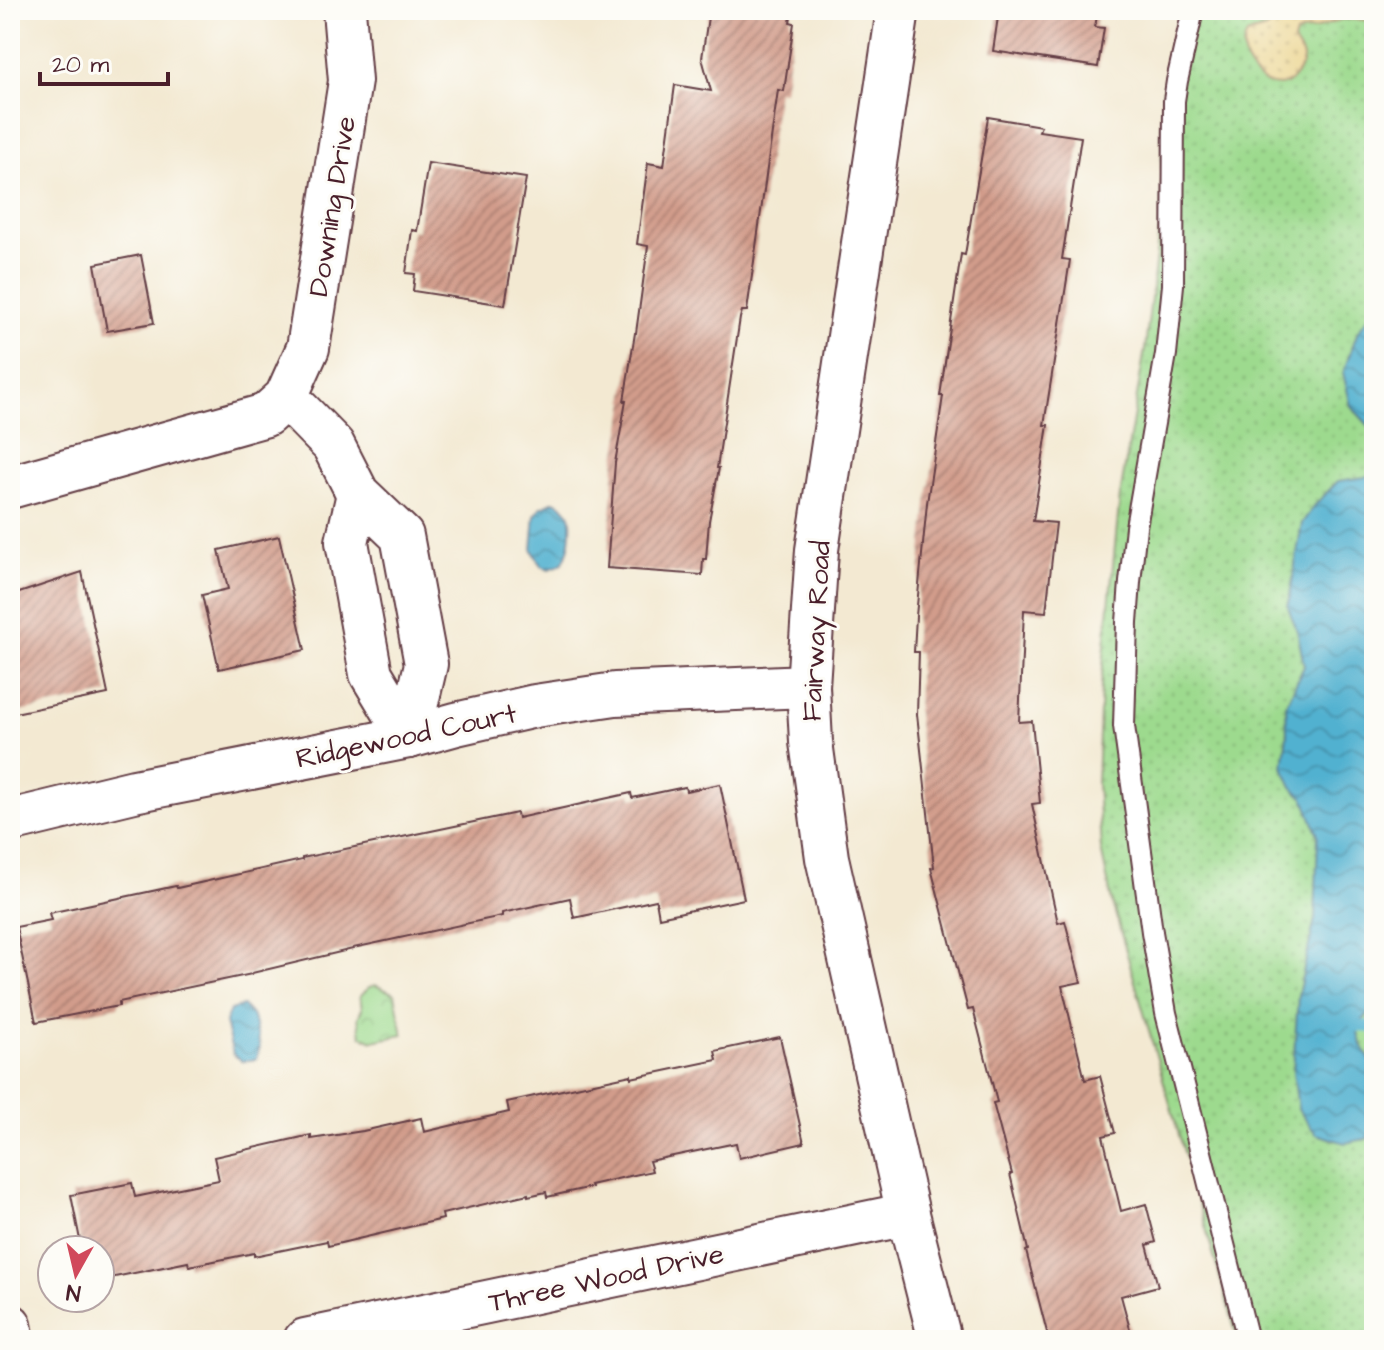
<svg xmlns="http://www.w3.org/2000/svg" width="1384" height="1350" viewBox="0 0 1384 1350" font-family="'Architects Daughter',sans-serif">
<defs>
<pattern id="grass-dots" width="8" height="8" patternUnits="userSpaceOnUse" patternTransform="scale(2)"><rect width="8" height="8" fill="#9dda8e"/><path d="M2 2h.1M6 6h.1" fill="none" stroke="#89bb7b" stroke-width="1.8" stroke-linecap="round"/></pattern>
<pattern id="sand-dots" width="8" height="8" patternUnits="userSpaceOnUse" patternTransform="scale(2)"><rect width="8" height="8" fill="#eeda9e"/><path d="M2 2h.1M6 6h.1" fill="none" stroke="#cebb88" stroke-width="1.8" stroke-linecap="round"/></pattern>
<pattern id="park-crowns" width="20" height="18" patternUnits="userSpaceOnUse" patternTransform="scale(2)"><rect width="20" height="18" fill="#9dda8e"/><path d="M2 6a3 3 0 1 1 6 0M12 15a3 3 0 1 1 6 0" fill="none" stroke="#89bb7b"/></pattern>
<pattern id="water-waves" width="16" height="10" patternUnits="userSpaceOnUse" patternTransform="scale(2)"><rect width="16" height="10" fill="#51b1d0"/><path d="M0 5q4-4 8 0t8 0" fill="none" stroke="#458fa9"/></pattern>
<pattern id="building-hatch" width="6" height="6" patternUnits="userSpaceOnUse" patternTransform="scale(2)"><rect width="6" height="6" fill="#d29c8b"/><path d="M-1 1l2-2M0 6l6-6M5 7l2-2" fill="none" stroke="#ac7f72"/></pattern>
</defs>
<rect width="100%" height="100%" fill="#fdfcf7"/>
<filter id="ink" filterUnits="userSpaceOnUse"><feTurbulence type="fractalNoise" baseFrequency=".0125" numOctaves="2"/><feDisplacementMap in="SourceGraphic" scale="16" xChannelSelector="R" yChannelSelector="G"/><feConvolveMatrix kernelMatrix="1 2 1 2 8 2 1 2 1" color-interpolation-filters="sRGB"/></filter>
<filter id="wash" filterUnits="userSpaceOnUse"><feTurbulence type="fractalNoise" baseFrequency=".006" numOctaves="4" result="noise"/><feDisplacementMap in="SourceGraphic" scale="32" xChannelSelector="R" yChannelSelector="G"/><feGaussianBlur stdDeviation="1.8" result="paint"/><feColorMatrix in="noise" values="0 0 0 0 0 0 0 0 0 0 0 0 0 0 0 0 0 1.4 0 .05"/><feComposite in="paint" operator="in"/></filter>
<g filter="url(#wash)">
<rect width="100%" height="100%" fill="#f3e9d2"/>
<path fill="url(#grass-dots)" stroke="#747c5c" stroke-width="2" d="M1183 10H1374V1340H1238L1112 902 1101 849 1097 783 1101 686 1120 496 1145 349 1161 213 1163 90Z"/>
<path fill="url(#sand-dots)" stroke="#9c7c64" stroke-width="2" d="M1268 10H1374V20L1342 19 1315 29 1303 31 1296 35 1294 41C1296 46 1302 53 1303 58 1303 62 1301 67 1299 70 1280 110 1230 65 1247 35 1263 27 1273 36 1268 10Z"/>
<path fill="url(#park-crowns)" stroke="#747c5c" stroke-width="2" d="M375 985 395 994 403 1035 373 1041 361 1035 358 1018 362 1009 360 996 369 987Z"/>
<g fill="url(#water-waves)" stroke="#4e687e" stroke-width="2">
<path d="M1374 310V428L1370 427 1351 406 1343 373 1358 331Z"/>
<path d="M1374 473V1010L1356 1026 1361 1043 1370 1060 1374 1061V1133L1366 1139 1345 1143 1316 1134 1298 1109 1293 1072 1298 995 1315 919 1318 835 1304 798 1292 787 1283 767 1287 734 1286 705 1304 666 1298 634 1288 607 1302 523 1315 505 1338 481 1365 477Z"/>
<path d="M554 501C560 503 565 507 569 513 574 524 570 556 561 564 559 566 552 568 549 569L541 566 532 549 535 515 540 508Z"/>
<path d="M243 1006 253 1017 260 1047 256 1059 242 1061 233 1054 225 1023 230 1010Z"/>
</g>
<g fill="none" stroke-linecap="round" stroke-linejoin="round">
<path stroke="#51b1d0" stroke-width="12" d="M1356 1026 1374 1027"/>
</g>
<g id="blocks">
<g fill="url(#building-hatch)">
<path d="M709 10H792L790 22 794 23 784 91 778 90 747 311H742L740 318 717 468H719L709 521 706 559H703L702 575 607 568 615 463 626 401H624L635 333H636L648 246 637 244 648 163 664 166 675 85 711 91 702 58Z"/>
<path d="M999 10H1098L1095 27 1104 28 1098 67 993 51Z"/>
<path d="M988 117 1041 126 1039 131 1081 137 1062 259 1070 260 1044 425H1048L1033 521 1056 523 1052 558 1046 612 1024 610 1019 722 1032 721 1040 803 1032 804 1058 923 1065 921 1081 982 1062 986 1085 1080 1100 1076 1115 1133 1103 1136 1121 1211 1146 1204 1156 1242 1147 1245 1158 1286 1121 1296 1133 1340H1049L1026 1251 1028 1250 1010 1174H1012L993 1103 997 1102 973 1009 968 1010 931 868 934 867 917 714 919 652H914L916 616 927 503 943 396H940L961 254 965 255Z"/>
<path d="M428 163 526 178 505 305 413 291 415 274 406 273 412 230 417 231Z"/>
<path d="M141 255 154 323 107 331 95 264Z"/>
<path d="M279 536 305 650 219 669 202 595 228 589 219 550Z"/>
<path d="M82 572 108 694 10 714V596Z"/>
<path d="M720 784 744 899 659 917 656 900 574 918 570 898 502 913V916L353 948V949L252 973V974L119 1002V1006L36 1022 16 927 51 920 49 913 176 886 177 888 302 860V858L517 813 518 818 631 793 632 798 685 787 686 791Z"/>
<path d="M780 1037 804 1143 739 1158 736 1143 649 1161 652 1171 590 1185 591 1187 547 1197 546 1192 528 1196V1194L442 1214 443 1219 328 1246 327 1241 254 1256V1253L189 1266 188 1262 100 1280V1250H82L71 1195 132 1183 135 1197 219 1180 214 1157 311 1135V1139L363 1131 421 1118 424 1132 509 1112 507 1102 631 1075V1078L717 1060 715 1051Z"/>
</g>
</g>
</g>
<g filter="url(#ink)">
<use href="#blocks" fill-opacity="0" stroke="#633d44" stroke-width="2"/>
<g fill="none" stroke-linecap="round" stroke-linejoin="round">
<g stroke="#633d44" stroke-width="24">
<path id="service" d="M1193 10 1177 81 1174 101 1173 285 1166 354 1136 527 1130 582 1127 622 1124 726 1152 932 1166 1013 1248 1340"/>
</g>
<g stroke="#633d44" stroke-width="46">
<g id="minor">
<path d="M898 10 817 550 808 686 811 742 827 858 908 1214 940 1340"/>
<path d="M286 397 333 445 358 494 402 536 426 664 409 737"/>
<path d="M10 487 266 415 286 397 308 348 350 81 344 10"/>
<path d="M358 494 347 542 371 674 409 737"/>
<path d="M10 821 134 791 409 737 456 724 535 706 615 694 808 686"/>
<path d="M10 1325 13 1340"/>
<path d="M305 1340 908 1214"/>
</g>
</g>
<use href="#service" stroke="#fff" stroke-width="20"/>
<use href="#minor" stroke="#fff" stroke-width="42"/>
</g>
</g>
<g text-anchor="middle" stroke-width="6" stroke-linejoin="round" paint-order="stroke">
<g font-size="28" fill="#4a1f2b" stroke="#fdfcf7">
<text transform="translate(331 206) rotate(-81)" y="10">Downing Drive</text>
<text transform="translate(815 631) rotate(-87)" y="10">Fairway Road</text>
<text transform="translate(406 735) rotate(-12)" y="10">Ridgewood Court</text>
<text transform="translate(606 1277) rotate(-12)" y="10">Three Wood Drive</text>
</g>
</g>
<rect width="1384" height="1350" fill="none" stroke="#fdfcf7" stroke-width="40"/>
<g transform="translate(76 1274) rotate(188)"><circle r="38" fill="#fdfcf7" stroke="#b5a4a5" stroke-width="2"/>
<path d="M0-6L14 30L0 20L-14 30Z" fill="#d1495b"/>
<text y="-12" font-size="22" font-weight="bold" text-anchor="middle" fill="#4a1f2b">N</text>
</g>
<path d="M40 72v12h128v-12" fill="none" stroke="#4a1f2b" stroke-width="4"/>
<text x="52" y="72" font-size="24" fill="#4a1f2b" stroke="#fdfcf7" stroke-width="6" paint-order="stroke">20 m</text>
</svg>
